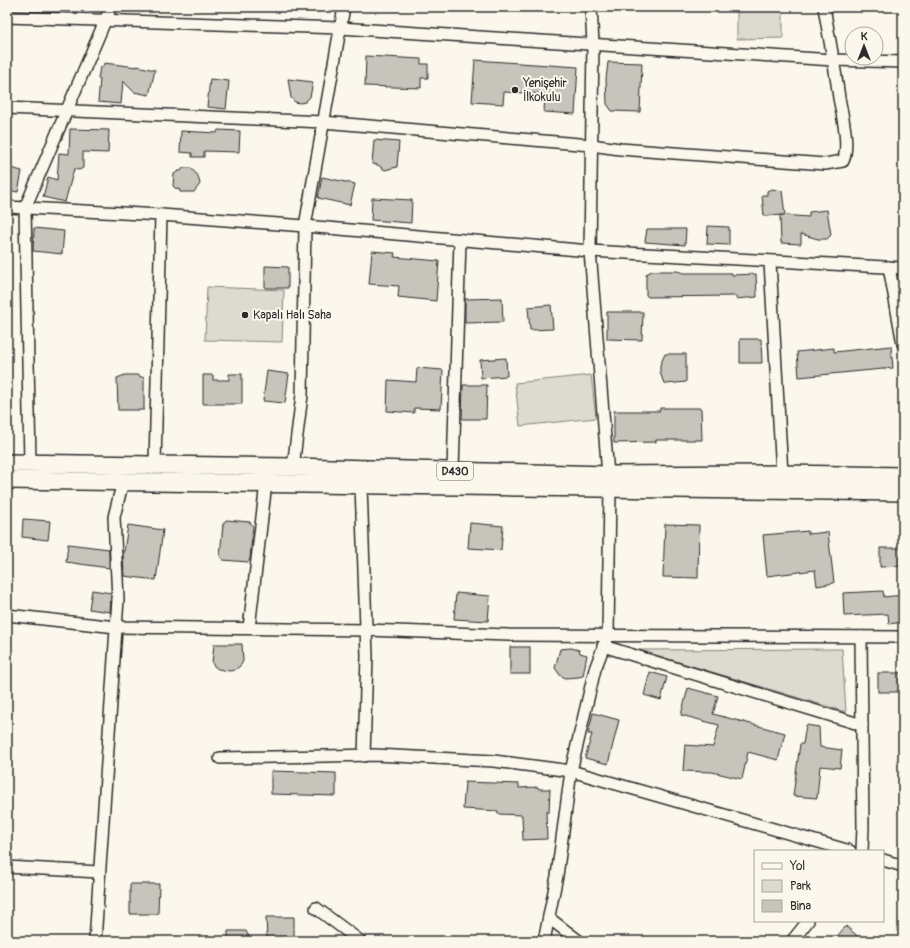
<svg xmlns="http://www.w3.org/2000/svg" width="910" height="948" viewBox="0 0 910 948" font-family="Pangolin,sans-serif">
<rect width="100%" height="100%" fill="#fbf7ec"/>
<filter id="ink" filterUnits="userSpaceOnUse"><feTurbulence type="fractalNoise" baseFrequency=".025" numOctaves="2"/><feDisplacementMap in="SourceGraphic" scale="8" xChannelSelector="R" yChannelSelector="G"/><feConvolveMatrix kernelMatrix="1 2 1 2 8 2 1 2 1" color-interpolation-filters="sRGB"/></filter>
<g filter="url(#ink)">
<g fill="#dddad0" stroke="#84827e">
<path d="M737 7H783V38L737 39Z"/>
<path d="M207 287 284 290 282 342 205 340Z"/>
<path d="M591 375 596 418 520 426 515 383Z"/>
<path d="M842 649 846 712 638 650Z"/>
</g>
<g fill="#c7c4bc" stroke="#2b2b2b">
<path d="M366 56 421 59V64H428V78H421V88L365 86Z"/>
<path d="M475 60 578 67 575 114 544 112 545 94 504 92 503 104 472 102Z"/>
<path d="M608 62 642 63 640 112 612 111 607 104 606 79Z"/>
<path d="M104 63 137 67V66L155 70 149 95 134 92 123 81 121 104 98 102 100 79H98L100 67H103Z"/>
<path d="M210 79 229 81 226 109 207 107Z"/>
<path d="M288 79 313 82 310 97 305 102 300 103 295 102 291 98Z"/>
<path d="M70 129 109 130 108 153 83 152V168L79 170 74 169 65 202 43 197 48 177 57 180 59 153 69 154Z"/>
<path d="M218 130 240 131 239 152 204 151V157H192V153L180 152 181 131 217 133Z"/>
<path d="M374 140 399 142 397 167 385 170 378 165 372 164Z"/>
<path d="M7 167 22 171 18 192 7 190Z"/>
<path d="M183 168H191L198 176 200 184 194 192H180L179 189 175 188 173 186 174 174 178 171H181Z"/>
<path d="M322 177 355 184 350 205 318 198Z"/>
<path d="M772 189 782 191 785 215 764 216 762 195H767V191Z"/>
<path d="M372 198 412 200 411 223 371 220Z"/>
<path d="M827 210 831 235 827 239H818L801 234V244L781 243 780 215 809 217V212Z"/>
<path d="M708 226 729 227V245L707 244Z"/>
<path d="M34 228 64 231 62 254 33 251Z"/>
<path d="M647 229H686L685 245 645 242Z"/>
<path d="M372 251 395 253 394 257 439 261 436 301 398 297 399 286 369 284Z"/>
<path d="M265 266 288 267V288H265Z"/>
<path d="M652 271H677L684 273H732V275L756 274 757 297 736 299V296L648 297 646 295V274Z"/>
<path d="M502 298 503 322 465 323V299Z"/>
<path d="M551 305 553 329 530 330 528 307Z"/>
<path d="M607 312H643L642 340 607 339Z"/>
<path d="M740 339H761L762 363H740Z"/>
<path d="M891 346 893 368 799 377 797 352 834 348V352Z"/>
<path d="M665 354H686V382L666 384 663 381 660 372V365Z"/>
<path d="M506 358 507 376 481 378 480 360Z"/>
<path d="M417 368 443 370 441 409 414 408V413L387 411 388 380 416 382Z"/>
<path d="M267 371 289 374 285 403 263 401Z"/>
<path d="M229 374H242V404H203V375H213V380H229Z"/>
<path d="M125 375H137L144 378V410H118L117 378Z"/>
<path d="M463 385H487L486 419H462Z"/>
<path d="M660 408H701L702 440H656V442L614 443V411H660Z"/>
<path d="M23 519 50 521 48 540 22 537Z"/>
<path d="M226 520 250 522 253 526 250 559 248 562 223 560 220 556 223 524Z"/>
<path d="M470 523 503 526 501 550 468 548Z"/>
<path d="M665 524 699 525 698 578 663 577Z"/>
<path d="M128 525 163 530 156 580 124 576 123 551H124Z"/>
<path d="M808 531V534L828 532 834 583 817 586 815 570 767 576 763 535Z"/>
<path d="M68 544 109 549V568L66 562Z"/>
<path d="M880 548H903V566L880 567Z"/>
<path d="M92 590 111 593 110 612 89 609Z"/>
<path d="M883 591 884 597 903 595V622L889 624 888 614 844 616 843 593Z"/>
<path d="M456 593 490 596 488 621 454 619Z"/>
<path d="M214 644H242L243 661 241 665 235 670 229 671 218 669 214 666 212 663Z"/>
<rect x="510" y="647" width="20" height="27"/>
<path d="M571 648 579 650 580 653 587 655 583 676 578 677 565 678 560 675 555 668 560 649Z"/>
<path d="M650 672 667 677 661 700 644 695Z"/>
<rect x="878" y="673" width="24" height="19"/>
<path d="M688 688 718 696 713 714 785 733 778 760 748 752 742 779 712 772 683 771 685 745 713 747 719 725 681 715Z"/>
<path d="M593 713 619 720 608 764 585 758 592 734H588Z"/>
<path d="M806 725 819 727 820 747 842 750 840 768 820 766 817 798 793 796 800 744H803Z"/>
<path d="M271 771 336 773V796L271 794Z"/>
<path d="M465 782 519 784V788L538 787 539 789H550L549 812H546L547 839 523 840 522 815 498 814V811L463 809Z"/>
<path d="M130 884H159L158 914H130Z"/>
<path d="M266 917H294V940H267Z"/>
<path d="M846 926 863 941H833Z"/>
<path d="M228 931H246L251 941H228Z"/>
</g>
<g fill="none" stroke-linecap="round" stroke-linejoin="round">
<g stroke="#2b2b2b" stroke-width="14">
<g id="minor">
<path d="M591 7 593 44 590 251 608 475"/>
<path d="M7 17 340 28 833 60 903 62"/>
<path d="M7 108 323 122 591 145 620 149 825 164 843 161C850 146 842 114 839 98 835 67 829 37 824 7"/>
<path d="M7 207 161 215 305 226 590 251 903 268"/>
<path d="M770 262 782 474"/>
<path d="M889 267 903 344"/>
<path d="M30 463 25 208 111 7"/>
<path d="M155 465 161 215"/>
<path d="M293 467 302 395 305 226 344 7"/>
<path d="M453 471 460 240"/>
<path d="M361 485 367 656 364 756"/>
<path d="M7 615 116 627 366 630 508 635 903 637"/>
<path d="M249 628 266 483"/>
<path d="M861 637 863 828 862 851"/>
<path d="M603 646 862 725"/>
<path d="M220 758 375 755 494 761 571 771 850 851"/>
<path d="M883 860 903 866"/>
<path d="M7 867 99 872"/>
<path d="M316 908 360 941"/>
<path d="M549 918 579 941"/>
<path d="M95 941 118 599 114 517 123 481"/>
<path d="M544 941 557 876 571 771 595 669 608 635 610 488"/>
<path d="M792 941 808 921"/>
</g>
</g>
<g stroke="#2b2b2b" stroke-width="20">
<g id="highway">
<path d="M7 463 293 467 608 475 782 474 903 476"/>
<path d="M7 480 903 492"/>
</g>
</g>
<use href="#minor" stroke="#fbf7ec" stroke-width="11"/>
<use href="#highway" stroke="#fbf7ec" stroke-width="17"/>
</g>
</g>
<g fill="#2b2b2b" stroke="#fbf7ec" stroke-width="1.5">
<circle cx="515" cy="90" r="4"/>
<circle cx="245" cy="315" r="4"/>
</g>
<g text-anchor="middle" stroke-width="4" stroke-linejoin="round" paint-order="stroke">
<rect fill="#fbf7ec" stroke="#696865" stroke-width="1" x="437" y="462" width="36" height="18" rx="3"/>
<g font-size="11" font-weight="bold" fill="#2b2b2b">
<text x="455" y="475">D430</text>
</g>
<g font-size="12" fill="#2b2b2b" stroke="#fbf7ec" text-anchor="start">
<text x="523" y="87">Yenişehir<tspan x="523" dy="14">İlkokulu</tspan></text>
<text x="253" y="319">Kapalı Halı Saha</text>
</g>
</g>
<rect width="910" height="948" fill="none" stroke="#fbf7ec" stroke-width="24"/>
<rect x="12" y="12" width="886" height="924" fill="none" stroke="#2b2b2b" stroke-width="1.5" filter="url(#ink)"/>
<rect x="754" y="850" width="130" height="72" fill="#fbf7ec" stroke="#a8a59f"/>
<rect x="762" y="863" width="20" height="6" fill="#fbf7ec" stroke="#a8a59f"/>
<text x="790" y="870" font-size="12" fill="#2b2b2b">Yol</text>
<rect x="762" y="880" width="20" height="12" fill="#dddad0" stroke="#a8a59f"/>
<text x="790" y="890" font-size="12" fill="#2b2b2b">Park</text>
<rect x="762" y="900" width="20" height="12" fill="#c7c4bc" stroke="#a8a59f"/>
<text x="790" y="910" font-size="12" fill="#2b2b2b">Bina</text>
<g transform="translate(864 46)"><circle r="19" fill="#fbf7ec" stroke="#a8a59f"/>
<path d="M0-3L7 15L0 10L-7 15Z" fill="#2b2b2b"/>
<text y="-6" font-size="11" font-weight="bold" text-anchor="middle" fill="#2b2b2b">K</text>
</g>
</svg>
